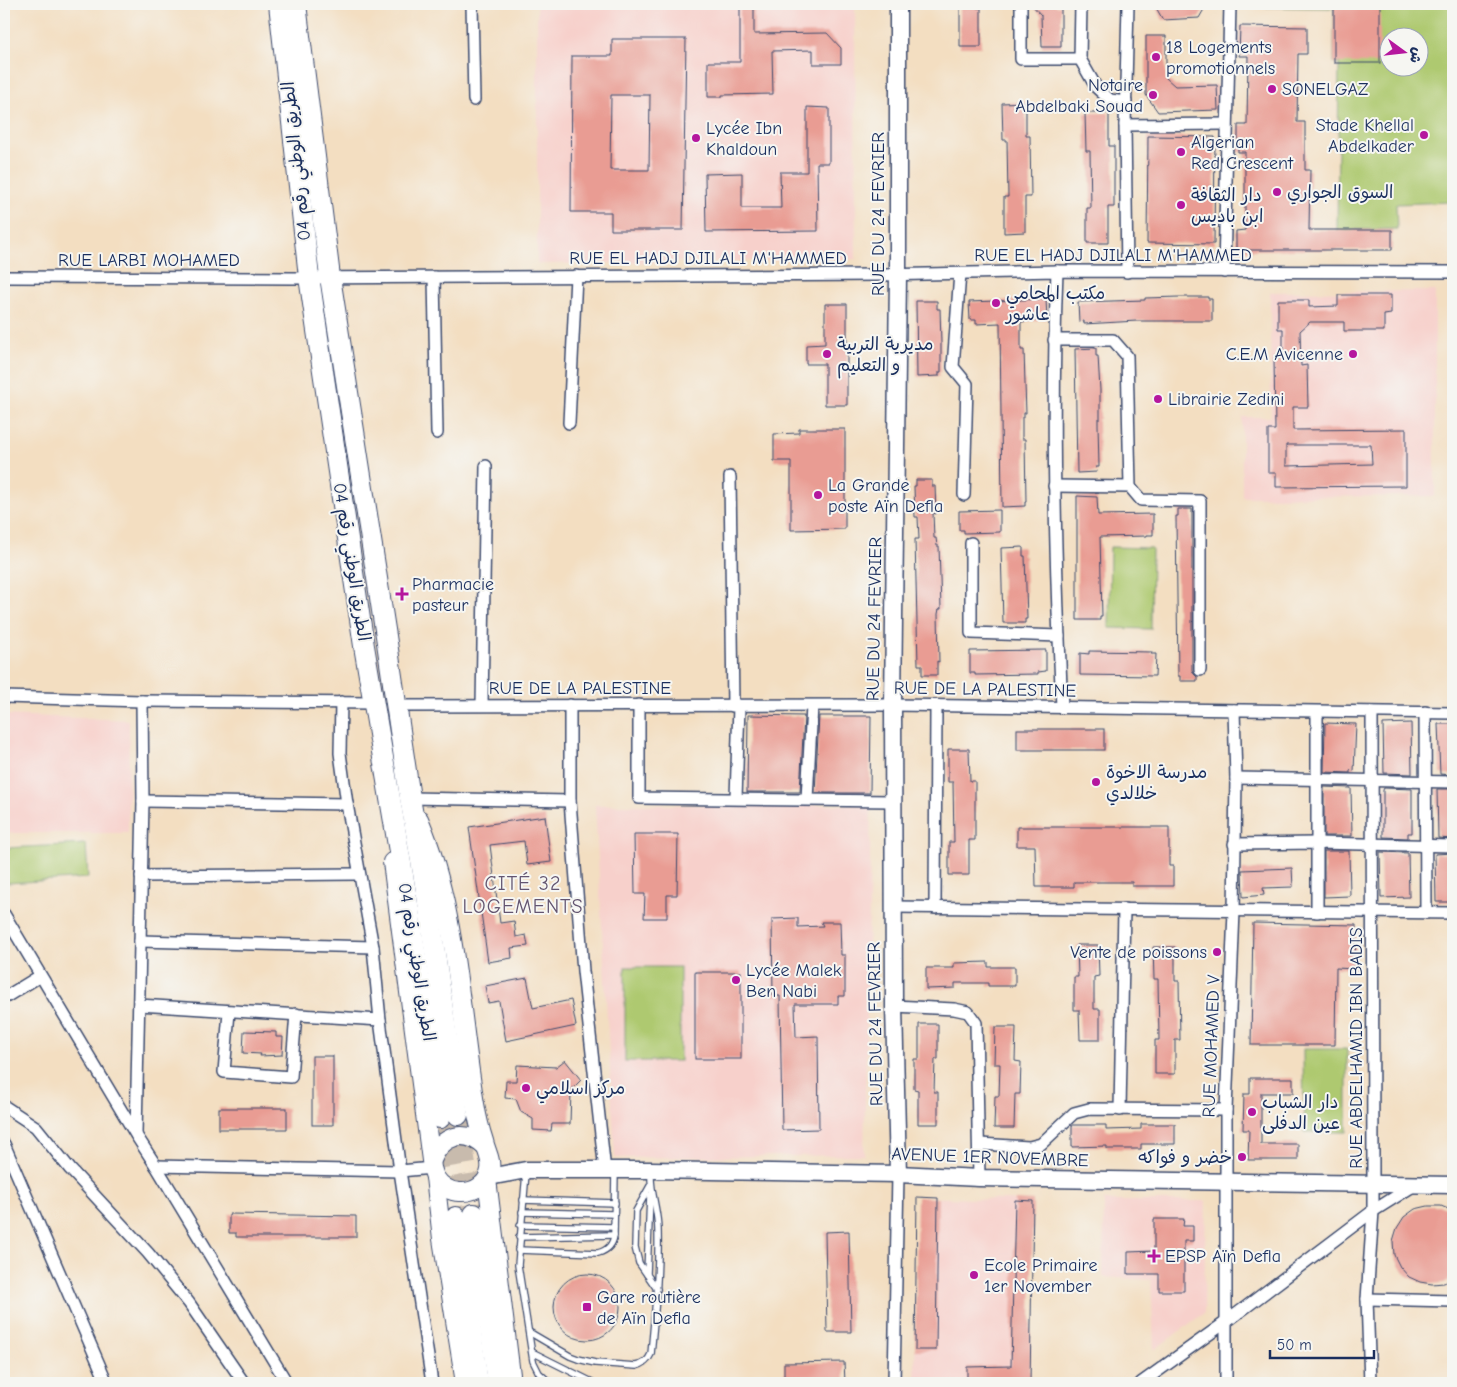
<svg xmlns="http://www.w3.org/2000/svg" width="1457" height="1387" viewBox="0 0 1457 1387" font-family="'Comic Neue','Playpen Sans Arabic',sans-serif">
<rect width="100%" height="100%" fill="#f6f6f2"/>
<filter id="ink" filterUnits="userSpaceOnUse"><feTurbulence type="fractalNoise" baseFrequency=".02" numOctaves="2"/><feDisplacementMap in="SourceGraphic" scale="10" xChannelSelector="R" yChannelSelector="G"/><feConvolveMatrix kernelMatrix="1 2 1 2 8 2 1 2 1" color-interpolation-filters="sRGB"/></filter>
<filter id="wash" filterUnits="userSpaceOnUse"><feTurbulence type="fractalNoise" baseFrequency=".0096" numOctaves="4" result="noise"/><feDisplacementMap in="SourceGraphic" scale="20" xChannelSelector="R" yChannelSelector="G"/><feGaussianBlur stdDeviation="1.12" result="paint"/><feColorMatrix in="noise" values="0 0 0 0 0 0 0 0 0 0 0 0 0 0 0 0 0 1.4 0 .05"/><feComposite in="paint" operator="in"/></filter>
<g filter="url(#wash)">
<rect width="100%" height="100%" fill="#f3dec1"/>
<g fill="#f7d0cb">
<path d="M537 4H855L856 259 537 264Z"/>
<path d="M1435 291V496L1242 497V417H1271L1270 292Z"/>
<path d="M4 715 129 720 128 833H4Z"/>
<path d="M595 805H871L864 1155 615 1158Z"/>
<path d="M917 1197 1033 1201 1030 1383H915Z"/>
<path d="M1104 1201H1206L1204 1313 1154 1350 1151 1280 1103 1277Z"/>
</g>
<g fill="#aec970" stroke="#647c67" fill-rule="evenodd">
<path d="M1239 4H1453V202L1396 204 1397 229 1337 230 1339 63H1334V8L1239 7ZM1390 38H1420V68H1390Z"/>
<path d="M1110 547 1152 548 1151 629 1109 628Z"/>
<path d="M86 844 88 878 7 883 5 848Z"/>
<rect x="625" y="967" width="55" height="94"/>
<path d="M1303 1049H1347V1132H1304Z"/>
</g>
<g id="blocks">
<g fill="#e99c93" fill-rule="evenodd">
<path d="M740 4H754V34L827 33 841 48V64H813V50L772 51 773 94 722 95V97H708V62H740Z"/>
<path d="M960 4H977V8H981V47H960Z"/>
<path d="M1031 4H1056V6H1061V47H1042L1041 15Z"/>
<path d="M1154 4H1207L1199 18 1163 20Z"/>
<rect x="1334" y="4" width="46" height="59"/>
<path d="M1240 26 1307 27V54H1298L1297 122H1305V170H1310L1309 230H1392V250H1236V231L1245 230V152H1238V125H1247L1248 56H1239Z"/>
<path d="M1146 36H1166V78L1175 86 1217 85 1218 110 1158 112 1146 95Z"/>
<path d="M612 39H686L683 230H611V212H571L572 56H612ZM611 95H650L649 170H610Z"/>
<path d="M1026 102V136H1030L1031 197H1025V232L1004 233V197H1008L1007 140H1003L1002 103Z"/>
<path d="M807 107 829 108V163H817L818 231 706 232 705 174 742 173V208H781L780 172H807Z"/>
<path d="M1085 113H1109V146H1114V207H1108V243H1087V208H1091L1090 151H1086Z"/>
<path d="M1148 136 1215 137 1214 244 1147 243Z"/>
<path d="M1338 295H1391V314L1384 315V331H1344V322H1310L1300 331 1301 366 1307 365 1308 407H1293V430L1406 429V486L1276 487V473H1268V430H1275L1274 358H1283V329H1278V300H1309V307L1338 306ZM1286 445H1371L1372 464 1286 466Z"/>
<path d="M1179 297H1208V299H1212V321H1137L1084 324V321L1079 322 1078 302 1145 300V298Z"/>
<path d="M1046 299 1047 319 1021 322V350H1024L1025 384 1026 413H1024V417H1022V439H1025L1026 502H1025V506L1002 507 1000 323 976 324V320H970L969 302Z"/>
<path d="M916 301H937V309H940L941 343V372H939V376L917 377Z"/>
<path d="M825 304H847V405H825V364H806V345L825 344Z"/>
<path d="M1096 348V356H1098L1100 390V419H1098V424L1099 467H1096L1097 472 1077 473 1075 349Z"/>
<path d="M799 429H845V529L791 530V461H774V434L799 433Z"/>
<path d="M916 480H932V486H935L936 514 933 513 934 538H936L937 546H939L941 609H939L938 614 939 662 937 661V675H922V665H918L915 539H919L918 517H915L914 486H916Z"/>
<path d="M1077 496 1097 497 1098 515 1153 514V535H1147V536L1100 537 1102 616H1100V620H1077Z"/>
<path d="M1178 509H1192V670L1194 674 1197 677V681H1180V676H1178L1176 516H1178Z"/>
<path d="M1000 510V532L964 533V530H959V511Z"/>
<path d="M1023 547V556H1025L1027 619H1025V623H1003L1001 548Z"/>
<path d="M1046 650V671L1038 672V674L975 675V673H970V651Z"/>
<path d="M1089 651 1152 652 1151 654H1156L1155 676 1080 675V653L1089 654Z"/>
<path d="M748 715 804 716 800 792H747Z"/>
<path d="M819 716H871L870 793H815Z"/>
<path d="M1325 723 1356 724 1354 771 1350 770V773L1324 772Z"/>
<path d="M1411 723 1412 774 1384 773 1383 724Z"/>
<path d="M1438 724H1453V775L1440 774Z"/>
<rect x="1017" y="729" width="87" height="21"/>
<path d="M948 749H969L970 781H975V840H969V875H949V842H954L953 782H948Z"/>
<path d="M1324 787 1351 788 1352 836H1324Z"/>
<path d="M1384 788 1412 789V833H1408V838L1383 837V790Z"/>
<path d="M1437 789H1453V839L1438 838Z"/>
<path d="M545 816 551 862 527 865 524 841 490 845 500 923 514 921 516 937 526 935 528 946 511 948 512 958 488 962 469 827Z"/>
<path d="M1017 827H1169V866H1173V886H1132V882H1074V887H1036L1035 846H1017Z"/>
<path d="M634 834H678L677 895H667V918H644L645 894H635Z"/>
<path d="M1324 851H1349L1350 896 1324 897Z"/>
<path d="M1380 852 1408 853 1409 897 1381 898Z"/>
<path d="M1453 853V902H1436L1435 854Z"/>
<path d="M1292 868 1293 887 1263 888 1264 895 1243 897 1242 870Z"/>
<path d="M798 918V927L823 926 821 922H840L841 955H845V996H838V1004H795L796 1037 818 1036 819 1129 782 1130 780 996H773L772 919Z"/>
<path d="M1253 923 1356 925 1355 969 1336 968 1335 1045H1251Z"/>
<path d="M1077 945H1098L1099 976 1094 977V1009H1100V1040H1080L1079 1010H1074V977H1078Z"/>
<path d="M1153 947H1175V981H1179L1180 1040H1175V1074H1155V1040H1159L1158 979H1154Z"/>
<path d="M988 962V967H1015V986H988V983H955V988L926 989V968H954V963Z"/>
<rect x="695" y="972" width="46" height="87"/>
<path d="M527 978 533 1008 571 1000 576 1026 506 1041 499 1001 488 1003 485 986Z"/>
<path d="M919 1024H938V1059H935L934 1092H938V1124H918V1090L914 1089V1059H919Z"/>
<path d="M995 1027H1016L1015 1061 1021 1062 1020 1094H1015L1014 1128H994L995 1096H999L1000 1064H994Z"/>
<path d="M244 1031 276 1032V1037H283L282 1055 260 1056 261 1054 243 1053Z"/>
<rect x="312" y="1056" width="21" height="69"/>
<path d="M565 1060 581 1080 571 1090 570 1124H552L551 1131 533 1130V1119L521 1112 516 1099 505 1098 506 1081H516L517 1065 556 1067Z"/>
<path d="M1250 1078H1293V1093H1261V1144H1298V1160H1248L1249 1130H1243L1244 1094H1250Z"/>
<rect x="219" y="1108" width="68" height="21"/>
<path d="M1141 1124H1175V1144H1141V1149H1107V1146L1072 1147V1125H1106V1130L1141 1129Z"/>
<path d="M917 1197 938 1198 936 1350H915Z"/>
<path d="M1015 1200 1033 1201 1030 1383H967V1367L1011 1366Z"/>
<path d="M1428 1206H1441L1453 1211V1278L1444 1283 1432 1284 1420 1282 1409 1277 1400 1267 1394 1255 1393 1241 1397 1228 1404 1217 1415 1209Z"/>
<path d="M229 1214 356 1216V1237H236V1233H229Z"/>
<path d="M1154 1219H1184L1183 1226H1193V1241H1184V1291H1159V1274H1128V1252L1154 1251Z"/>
<path d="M849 1231 851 1332H827L825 1232Z"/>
<circle cx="587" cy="1307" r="33"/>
<path d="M844 1362 845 1382 784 1383V1363Z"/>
</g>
</g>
</g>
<g filter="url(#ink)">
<use href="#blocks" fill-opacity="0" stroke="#3b496d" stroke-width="1"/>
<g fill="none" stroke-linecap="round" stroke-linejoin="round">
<g stroke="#c8bbad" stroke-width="20" stroke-dasharray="20 10" stroke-linecap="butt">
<path d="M458 1115 474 1214"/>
<path d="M440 1118 456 1217"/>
</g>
<g stroke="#3b496d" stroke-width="8">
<g id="lane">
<path d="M526 1173 518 1265 533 1361 539 1373 550 1383"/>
<path d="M650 1186 636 1211 635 1247 639 1263 657 1289"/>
<path d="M523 1200 615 1203"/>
<path d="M522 1212 614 1214"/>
<path d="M520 1225 614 1227"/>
<path d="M519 1237 614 1235"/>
<path d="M518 1250 598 1253C608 1250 613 1245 614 1235L615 1171"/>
<path d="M647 1274 650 1195"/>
<path d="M529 1332 570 1356 578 1359 595 1363 636 1366C644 1364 648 1361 651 1354 655 1312 659 1271 658 1230 658 1210 650 1192 651 1173"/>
<path d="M532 1352 594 1383"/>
</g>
</g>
<g stroke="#3b496d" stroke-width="14">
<g id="street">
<path d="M472 4 474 100"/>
<path d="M1021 4V59H1080L1096 87 1110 100 1126 102"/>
<path d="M1080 59 1081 4"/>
<path d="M1125 125 1226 124"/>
<path d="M1057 271C1051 417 1055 562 1062 707"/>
<path d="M1127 272 1125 125 1128 4"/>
<path d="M1224 272 1230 4"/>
<path d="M960 273 953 367 967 384 964 495"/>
<path d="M4 277 293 278 883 275 1057 271 1453 272"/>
<path d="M434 277 437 433"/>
<path d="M1054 340H1113L1127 356 1130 487"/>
<path d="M569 423 576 276"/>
<path d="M730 477 733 706"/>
<path d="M1054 486 1130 487 1141 500 1200 501V670"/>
<path d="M971 543V633L1059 636"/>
<path d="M4 697 142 701 375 703"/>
<path d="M341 702 340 753 347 804 373 947 380 1020 400 1171 432 1383"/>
<path d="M482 705 486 466"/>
<path d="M570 705V801L583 971 605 1171"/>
<path d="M639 705V798L893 801"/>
<path d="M396 706 893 705 1453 713"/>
<path d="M1425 712 1426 913"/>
<path d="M1236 778 1453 782"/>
<path d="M410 798 570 801"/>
<path d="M736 798 739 706"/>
<path d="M807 799 812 706"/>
<path d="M143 801 347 804"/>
<path d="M1234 844 1316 843 1453 846"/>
<path d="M141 876 358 874"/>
<path d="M894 907 1453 913"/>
<path d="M935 908 936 706"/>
<path d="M1317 912V712"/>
<path d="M4 914 136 1135 156 1166 287 1383"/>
<path d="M140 941 373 947"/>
<path d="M4 998 40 976"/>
<path d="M139 1005 380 1020"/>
<path d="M894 1006 954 1009 968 1012 976 1023 979 1178"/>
<path d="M229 1012 224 1072 291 1077 296 1014"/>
<path d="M4 1106 36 1127 70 1169 148 1253 189 1303 244 1383"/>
<path d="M1120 1110 1124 909"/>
<path d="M136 1134 143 801 142 701"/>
<path d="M4 1144 107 1383"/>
<path d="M980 1144 1029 1147 1041 1144 1074 1113 1089 1109 1226 1110"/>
<path d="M156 1166 400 1171 432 1168"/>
<path d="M1367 1299 1453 1301"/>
<path d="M894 1383 898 1174"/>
<path d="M1141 1383 1226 1322 1373 1211 1416 1184"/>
<path d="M1226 1383V1110L1234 911 1236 778 1234 710"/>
<path d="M1370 1383 1367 1299 1373 1211V1184L1372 712"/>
</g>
</g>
<g stroke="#3b496d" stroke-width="19">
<g id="secondary">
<path d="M898 1174 894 1006 893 705 898 275V4"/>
<path d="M489 1177 526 1170H651L898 1174 979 1178 1453 1185"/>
</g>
</g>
<g stroke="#3b496d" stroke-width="20">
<g id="primary">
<path d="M419 819C457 908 459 1009 475 1104 477 1116 480 1129 484 1141 486 1151 492 1159 490 1170 488 1184 474 1193 460 1192 449 1192 441 1186 435 1177"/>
<path d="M392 862 432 1168 435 1177 442 1239 465 1383"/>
<path d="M432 1160C442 1135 465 1128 485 1147"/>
<path d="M487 1179 512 1383"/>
</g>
</g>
<g stroke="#3b496d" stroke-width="22">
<g id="highway">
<path d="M279 4 309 277 364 646 409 910 440 1118"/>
<path d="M296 4 330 277 386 636 410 798 427 896 458 1115"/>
<path d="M474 1214 498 1383"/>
<path d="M456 1217 478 1383"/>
</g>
</g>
<use href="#lane" stroke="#fff" stroke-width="5.5"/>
<use href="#street" stroke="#fff" stroke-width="11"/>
<use href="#secondary" stroke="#fff" stroke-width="16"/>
<use href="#primary" stroke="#fff" stroke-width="18"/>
<use href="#highway" stroke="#fff" stroke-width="20"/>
</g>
</g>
<g fill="#b5179e" stroke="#f6f6f2" stroke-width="2">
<circle cx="1156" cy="57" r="5"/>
<circle cx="1272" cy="89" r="5"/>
<circle cx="1153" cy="95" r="5"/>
<circle cx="1424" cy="135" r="5"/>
<circle cx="696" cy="138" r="5"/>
<circle cx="1181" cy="152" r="5"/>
<circle cx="1277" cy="192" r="5"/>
<circle cx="1181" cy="205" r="5"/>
<circle cx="996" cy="303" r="5"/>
<circle cx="827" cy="354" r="5"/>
<circle cx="1353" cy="354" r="5"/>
<circle cx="1158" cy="399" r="5"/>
<circle cx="818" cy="495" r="5"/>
<path d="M399.5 586.5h5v5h5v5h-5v5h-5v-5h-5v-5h5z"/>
<circle cx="1096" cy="782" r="5"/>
<circle cx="1217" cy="952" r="5"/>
<circle cx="736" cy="980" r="5"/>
<circle cx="526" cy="1088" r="5"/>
<circle cx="1252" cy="1112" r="5"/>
<circle cx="1242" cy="1157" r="5"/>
<path d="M1151.5 1248.5h5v5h5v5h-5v5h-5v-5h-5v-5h5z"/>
<circle cx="974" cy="1275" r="5"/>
<rect x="582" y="1302" width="10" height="10" rx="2.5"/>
</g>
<g text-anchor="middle" stroke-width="4" stroke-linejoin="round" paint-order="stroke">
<g font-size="18" fill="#1b2f5e" stroke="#f6f6f2" text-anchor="start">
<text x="1166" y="53">18 Logements<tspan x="1166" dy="21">promotionnels</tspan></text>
<text x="1143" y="91" text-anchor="end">Notaire<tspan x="1143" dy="21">Abdelbaki Souad</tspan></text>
<text x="1282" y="95">SONELGAZ</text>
<text x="1414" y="131" text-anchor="end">Stade Khellal<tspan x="1414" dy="21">Abdelkader</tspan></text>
<text x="706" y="134">Lycée Ibn<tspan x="706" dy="21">Khaldoun</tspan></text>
<text x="1191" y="148">Algerian<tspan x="1191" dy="21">Red Crescent</tspan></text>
<text x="1287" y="198">السوق الجواري</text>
<text x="1191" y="201">دار الثقافة<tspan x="1191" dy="21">ابن باديس</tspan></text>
<text x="1006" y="299">مكتب المحامي<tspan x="1006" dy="21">عاشور</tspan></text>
<text x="837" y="350">مديرية التربية<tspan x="837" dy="21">و التعليم</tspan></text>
<text x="1343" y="360" text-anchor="end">C.E.M Avicenne</text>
<text x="1168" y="405">Librairie Zedini</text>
<text x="828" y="491">La Grande<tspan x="828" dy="21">poste Aïn Defla</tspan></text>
<text x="412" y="590">Pharmacie<tspan x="412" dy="21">pasteur</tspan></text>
<text x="1106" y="778">مدرسة الاخوة<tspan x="1106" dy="21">خلالدي</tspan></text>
<text x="1207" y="958" text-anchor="end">Vente de poissons</text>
<text x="746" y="976">Lycée Malek<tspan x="746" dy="21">Ben Nabi</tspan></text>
<text x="536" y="1094">مركز اسلامي</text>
<text x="1262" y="1108">دار الشباب<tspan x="1262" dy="21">عين الدفلى</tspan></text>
<text x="1232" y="1163" text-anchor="end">خضر و فواكه</text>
<text x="1165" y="1262">EPSP Aïn Defla</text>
<text x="984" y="1271">Ecole Primaire<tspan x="984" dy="21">1er November</tspan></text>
<text x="597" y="1303">Gare routière<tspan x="597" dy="21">de Aïn Defla</tspan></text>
</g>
<g font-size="18" fill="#1b2f5e" stroke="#f6f6f2">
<text transform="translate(296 161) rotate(-96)" y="6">الطريق الوطني رقم 04</text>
<text transform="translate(878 214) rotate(-90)" y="6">RUE DU 24 FEVRIER</text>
<text x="1113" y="261">RUE EL HADJ DJILALI M'HAMMED</text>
<text x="708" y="264">RUE EL HADJ DJILALI M'HAMMED</text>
<text x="149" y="266">RUE LARBI MOHAMED</text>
<text transform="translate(352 562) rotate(81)" y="6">الطريق الوطني رقم 04</text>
<text transform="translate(874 619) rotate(-89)" y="6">RUE DU 24 FEVRIER</text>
<text x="580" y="694">RUE DE LA PALESTINE</text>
<text transform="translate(985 689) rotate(1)" y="6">RUE DE LA PALESTINE</text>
<text transform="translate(417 962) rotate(81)" y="6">الطريق الوطني رقم 04</text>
<text transform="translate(875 1024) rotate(-91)" y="6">RUE DU 24 FEVRIER</text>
<text transform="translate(1211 1046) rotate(-88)" y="6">RUE MOHAMED V</text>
<text transform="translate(1356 1048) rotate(-90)" y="6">RUE ABDELHAMID IBN BADIS</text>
<text transform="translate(990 1157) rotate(2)" y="6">AVENUE 1ER NOVEMBRE</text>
</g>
<g font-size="20" letter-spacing="1" fill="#635571" stroke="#f6f6f2">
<text x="523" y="890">CITÉ 32<tspan x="523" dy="23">LOGEMENTS</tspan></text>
</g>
</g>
<rect width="1457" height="1387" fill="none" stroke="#f6f6f2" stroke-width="20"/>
<g transform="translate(1404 52) rotate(105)"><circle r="24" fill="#f6f6f2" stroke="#9ea6b7"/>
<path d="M0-4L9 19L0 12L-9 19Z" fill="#b5179e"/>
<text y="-8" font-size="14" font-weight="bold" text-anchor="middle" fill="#1b2f5e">ش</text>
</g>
<path d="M1270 1350v8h104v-8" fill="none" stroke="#1b2f5e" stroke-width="2.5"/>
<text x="1277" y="1350" font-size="15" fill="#1b2f5e" stroke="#f6f6f2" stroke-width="4" paint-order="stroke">50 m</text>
</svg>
